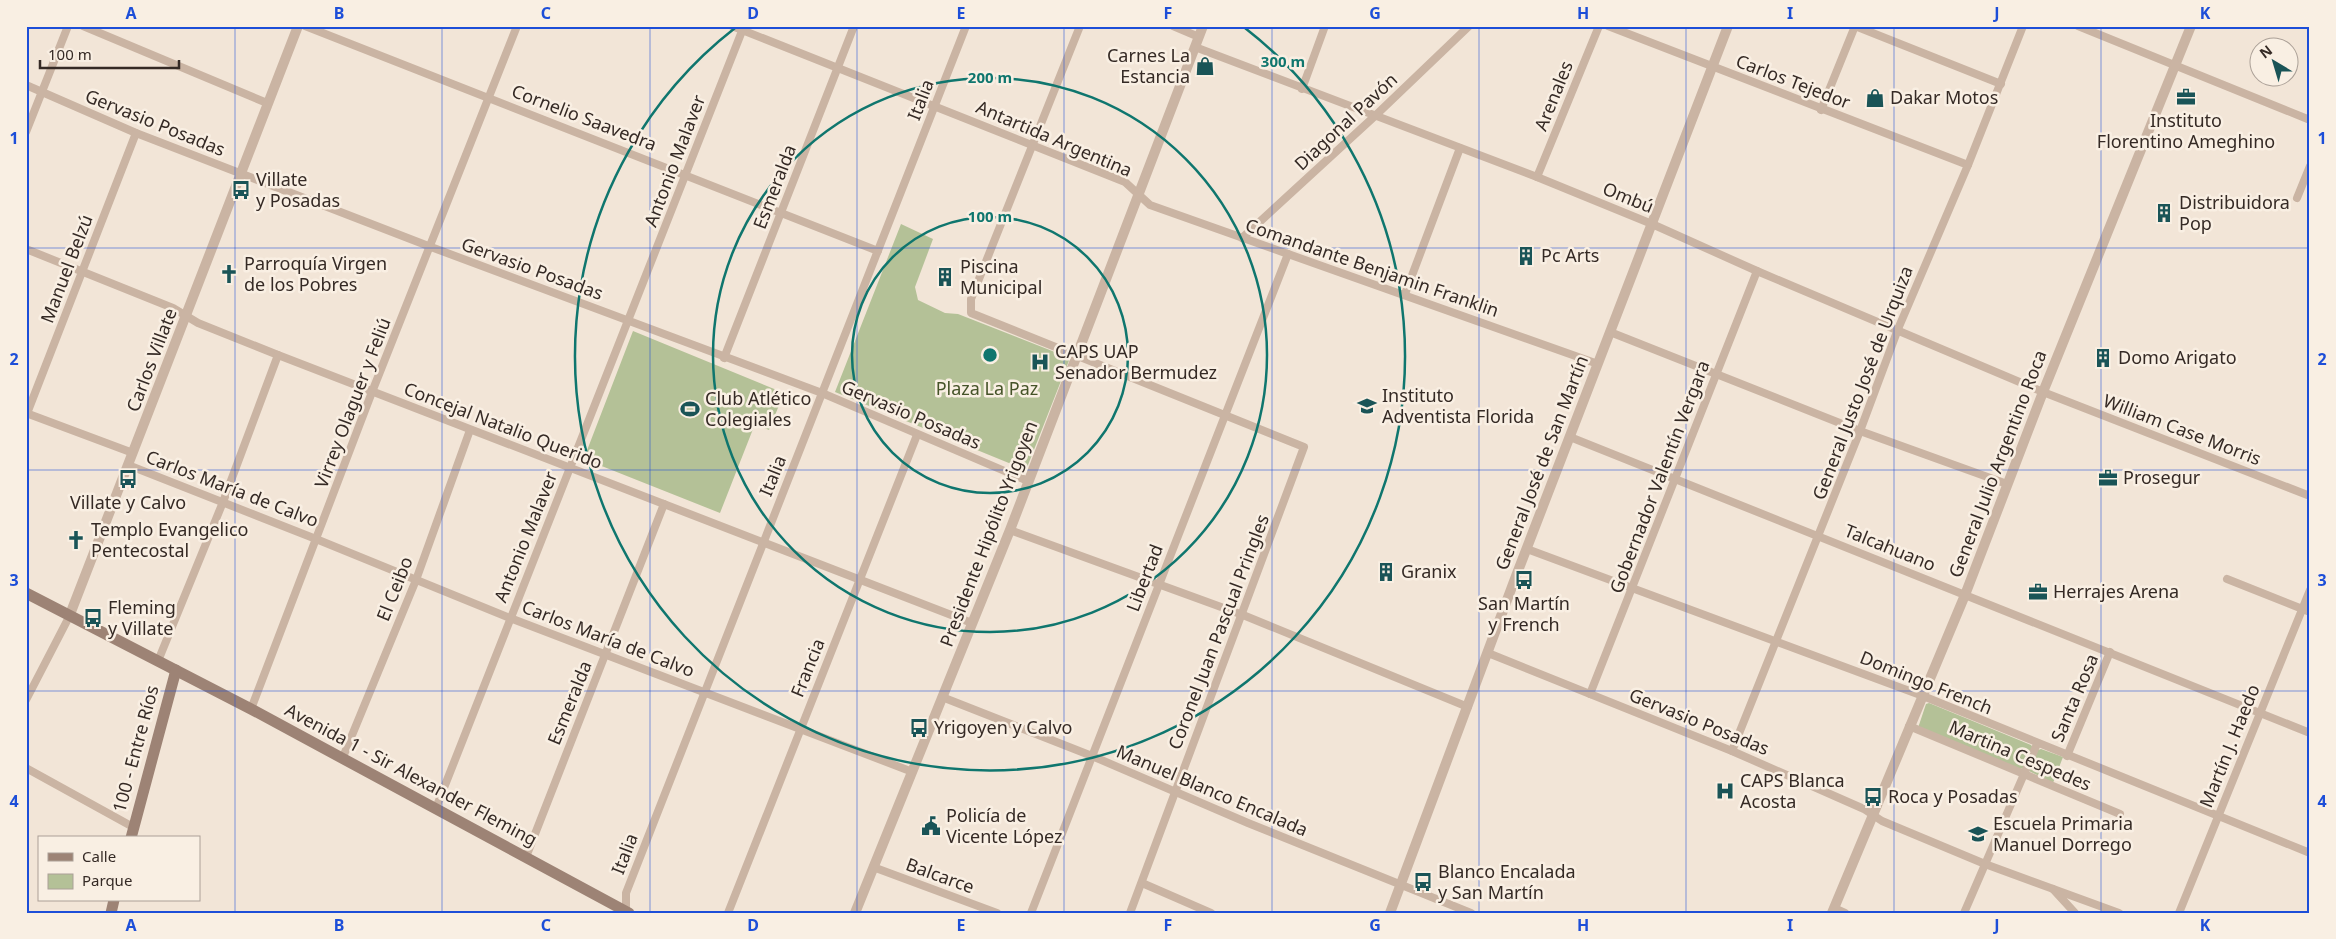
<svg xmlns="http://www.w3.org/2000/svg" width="2336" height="939" viewBox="0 0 2336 939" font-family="'Noto Sans',sans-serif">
<rect width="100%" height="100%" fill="#f2e5d7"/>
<g fill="#b4c197">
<path d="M901 224 933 239 915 287 918 300 945 313 958 314 1070 358 1026 470 835 392Z"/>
<path d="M633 331 784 393 769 430 755 424 720 513 589 461 586 453Z"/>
<path d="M1929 703 2031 745 2033 748 2024 768 2020 769 1918 728 1926 704Z"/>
<path d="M2041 749 2063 757 2053 783 2029 771 2038 750Z"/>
</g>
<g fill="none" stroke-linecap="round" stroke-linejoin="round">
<g stroke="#cab4a3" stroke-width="8">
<path d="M83 26 267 103"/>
<path d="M305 26 878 251"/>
<path d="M732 26 1125 182 1150 205 1598 364"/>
<path d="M1080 26 971 299V313L1304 447 1130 913"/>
<path d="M1173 26 1199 37"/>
<path d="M1608 26 1968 165"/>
<path d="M1855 26 2001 84"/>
<path d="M2078 26 2310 120"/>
<path d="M1195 47 1537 177 1652 224 1757 271 2043 392 2310 496"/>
<path d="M26 85 136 133 431 247 822 393 1028 481"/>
<path d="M1302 89 1325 26"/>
<path d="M1821 110 1855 26"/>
<path d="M26 132 68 26"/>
<path d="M1537 177 1599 26"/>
<path d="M2297 198 2310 166"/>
<path d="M1242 238 1376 115 1469 26"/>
<path d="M26 249 173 308 198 323 278 355 972 623"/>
<path d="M1405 294 1460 148"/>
<path d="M1610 332 1860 431 2007 484"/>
<path d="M724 358 854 26"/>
<path d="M26 413 133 453"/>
<path d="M26 416 136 133"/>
<path d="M1570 437 2310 733"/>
<path d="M128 465 316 539 510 618 910 771"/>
<path d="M1010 530 1243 615 1468 707"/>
<path d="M1527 549 1923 696 2310 853"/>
<path d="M2227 579 2310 612"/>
<path d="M1488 653 1732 751 1864 809 1882 821 1985 864 2119 913"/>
<path d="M158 661 223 502 278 355"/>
<path d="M1590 694 1757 271"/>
<path d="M942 697 1092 756 1248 823 1471 913"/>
<path d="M26 700 69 617"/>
<path d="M251 709 372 392 517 26"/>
<path d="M1909 726 2120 814"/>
<path d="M1732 751 1860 431 1898 329 1968 165 2023 26"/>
<path d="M2067 756 2110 652"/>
<path d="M343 757 416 580 470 430"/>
<path d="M26 768 133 827"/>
<path d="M436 808 744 26"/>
<path d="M526 857 664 504"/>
<path d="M873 867 997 913"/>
<path d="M1142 883 1211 913"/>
<path d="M2053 889 2075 913"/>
<path d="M1834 908 1845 913"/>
<path d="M626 913V893L966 26"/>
<path d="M728 913 917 435"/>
<path d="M1031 913 1288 254"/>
<path d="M1964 913 2037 744"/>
<path d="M2179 913 2310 590"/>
</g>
<g stroke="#cab4a3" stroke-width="10">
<path d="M69 617 298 26"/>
<path d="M855 913 1010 530 1203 26"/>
<path d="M1390 913 1516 576 1728 26"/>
<path d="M1832 913 1965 595 2043 392 2191 26"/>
</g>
<g stroke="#9d8375" stroke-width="11">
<path d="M26 593 251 709 629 913"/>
<path d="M131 838 176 670"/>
<path d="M111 913 114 900"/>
</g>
</g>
<path fill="none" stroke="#1d4ed8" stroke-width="1" stroke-opacity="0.55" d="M235 26V913M442 26V913M650 26V913M857 26V913M1064 26V913M1272 26V913M1479 26V913M1686 26V913M1894 26V913M2101 26V913M26 248H2310M26 470H2310M26 691H2310"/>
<g fill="none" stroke="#0f766e" stroke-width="2.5">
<circle cx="990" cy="355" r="138"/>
<circle cx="990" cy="355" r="277"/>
<path d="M1245 28A415 415 0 1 1 735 28"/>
</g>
<defs>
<g id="shop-bare" transform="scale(1.5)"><path d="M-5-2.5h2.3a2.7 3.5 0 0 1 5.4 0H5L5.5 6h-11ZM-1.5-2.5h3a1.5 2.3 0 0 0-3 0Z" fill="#1a5457" stroke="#f9efe3" stroke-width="2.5" paint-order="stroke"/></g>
<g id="office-bare" transform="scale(1.5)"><path d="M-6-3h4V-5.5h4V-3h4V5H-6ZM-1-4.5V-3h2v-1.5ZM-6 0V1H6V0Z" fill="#1a5457" stroke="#f9efe3" stroke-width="2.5" paint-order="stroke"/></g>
<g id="bus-bare" transform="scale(1.5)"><path d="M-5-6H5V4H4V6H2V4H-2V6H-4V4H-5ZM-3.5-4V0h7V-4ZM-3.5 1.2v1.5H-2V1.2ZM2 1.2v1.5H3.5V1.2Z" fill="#1a5457" stroke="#f9efe3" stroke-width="2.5" paint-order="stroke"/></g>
<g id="building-bare" transform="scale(1.5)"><path d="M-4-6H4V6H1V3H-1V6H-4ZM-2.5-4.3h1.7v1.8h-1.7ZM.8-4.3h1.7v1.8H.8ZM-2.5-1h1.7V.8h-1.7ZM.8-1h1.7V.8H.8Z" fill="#1a5457" stroke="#f9efe3" stroke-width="2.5" paint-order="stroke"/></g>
<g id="church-bare" transform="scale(1.5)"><path d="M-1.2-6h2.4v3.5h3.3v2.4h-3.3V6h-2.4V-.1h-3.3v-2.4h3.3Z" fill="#1a5457" stroke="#f9efe3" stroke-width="2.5" paint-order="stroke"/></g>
<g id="hospital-bare" transform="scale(1.5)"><path d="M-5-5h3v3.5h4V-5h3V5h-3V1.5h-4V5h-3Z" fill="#1a5457" stroke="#f9efe3" stroke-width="2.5" paint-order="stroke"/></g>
<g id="school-bare" transform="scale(1.5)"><path d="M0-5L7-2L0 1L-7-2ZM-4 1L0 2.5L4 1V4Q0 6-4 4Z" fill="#1a5457" stroke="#f9efe3" stroke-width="2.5" paint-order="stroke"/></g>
<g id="stadium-bare" transform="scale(1.5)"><path d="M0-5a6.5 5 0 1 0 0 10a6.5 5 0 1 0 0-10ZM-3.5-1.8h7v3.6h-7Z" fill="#1a5457" stroke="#f9efe3" stroke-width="2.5" paint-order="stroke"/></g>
<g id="civic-bare" transform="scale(1.5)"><path d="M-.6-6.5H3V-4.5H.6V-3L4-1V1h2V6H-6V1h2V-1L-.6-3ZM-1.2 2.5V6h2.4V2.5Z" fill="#1a5457" stroke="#f9efe3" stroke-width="2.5" paint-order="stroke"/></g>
</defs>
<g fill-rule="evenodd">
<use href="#shop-bare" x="1205" y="66"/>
<use href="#office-bare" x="2186" y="97"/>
<use href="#shop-bare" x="1875" y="98"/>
<use href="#bus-bare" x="241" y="190"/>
<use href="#building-bare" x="2164" y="213"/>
<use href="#building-bare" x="1526" y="256"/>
<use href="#church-bare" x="229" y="274"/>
<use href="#building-bare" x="945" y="277"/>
<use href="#building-bare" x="2103" y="358"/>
<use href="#hospital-bare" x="1040" y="362"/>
<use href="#school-bare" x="1367" y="406"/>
<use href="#stadium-bare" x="690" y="409"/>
<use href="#office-bare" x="2108" y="478"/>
<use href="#bus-bare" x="128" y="479"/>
<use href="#church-bare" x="76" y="540"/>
<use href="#building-bare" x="1386" y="572"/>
<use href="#bus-bare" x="1524" y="580"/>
<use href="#office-bare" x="2038" y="592"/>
<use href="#bus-bare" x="93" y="618"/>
<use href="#bus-bare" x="919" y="728"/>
<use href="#hospital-bare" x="1725" y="791"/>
<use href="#bus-bare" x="1873" y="797"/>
<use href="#civic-bare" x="931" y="826"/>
<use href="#school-bare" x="1978" y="834"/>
<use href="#bus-bare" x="1423" y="882"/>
</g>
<g text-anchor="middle" stroke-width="5" stroke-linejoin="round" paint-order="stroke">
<g font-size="18" fill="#352a25" stroke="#f9efe3" text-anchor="start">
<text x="1190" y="62" text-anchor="end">Carnes La<tspan x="1190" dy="21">Estancia</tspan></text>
<text x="1890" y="104">Dakar Motos</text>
<text x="2186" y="127" text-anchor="middle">Instituto<tspan x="2186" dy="21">Florentino Ameghino</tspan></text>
<text x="256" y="186">Villate<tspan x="256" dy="21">y Posadas</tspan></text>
<text x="2179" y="209">Distribuidora<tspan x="2179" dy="21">Pop</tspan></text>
<text x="1541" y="262">Pc Arts</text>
<text x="244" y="270">Parroquía Virgen<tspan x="244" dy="21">de los Pobres</tspan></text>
<text x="960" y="273">Piscina<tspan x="960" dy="21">Municipal</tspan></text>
<text x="1055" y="358">CAPS UAP<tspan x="1055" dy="21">Senador Bermudez</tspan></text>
<text x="2118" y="364">Domo Arigato</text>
<text x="1382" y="402">Instituto<tspan x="1382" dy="21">Adventista Florida</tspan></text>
<text x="705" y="405">Club Atlético<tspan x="705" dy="21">Colegiales</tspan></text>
<text x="2123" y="484">Prosegur</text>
<text x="128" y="509" text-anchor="middle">Villate y Calvo</text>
<text x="91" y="536">Templo Evangelico<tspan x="91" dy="21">Pentecostal</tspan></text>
<text x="1401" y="578">Granix</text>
<text x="2053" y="598">Herrajes Arena</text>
<text x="1524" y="610" text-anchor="middle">San Martín<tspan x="1524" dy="21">y French</tspan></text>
<text x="108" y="614">Fleming<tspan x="108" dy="21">y Villate</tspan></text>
<text x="934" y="734">Yrigoyen y Calvo</text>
<text x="1740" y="787">CAPS Blanca<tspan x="1740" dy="21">Acosta</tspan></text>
<text x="1888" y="803">Roca y Posadas</text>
<text x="946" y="822">Policía de<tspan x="946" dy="21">Vicente López</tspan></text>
<text x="1993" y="830">Escuela Primaria<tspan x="1993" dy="21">Manuel Dorrego</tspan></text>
<text x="1438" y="878">Blanco Encalada<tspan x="1438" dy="21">y San Martín</tspan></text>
</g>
<g font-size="18" fill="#352a25" stroke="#f9efe3">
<text transform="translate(1793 82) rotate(21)" y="6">Carlos Tejedor</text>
<text transform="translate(1554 96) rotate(-68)" y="6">Arenales</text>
<text transform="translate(921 100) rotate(-69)" y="6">Italia</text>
<text transform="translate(584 118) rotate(21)" y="6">Cornelio Saavedra</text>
<text transform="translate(1346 122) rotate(-43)" y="6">Diagonal Pavón</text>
<text transform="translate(155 123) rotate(22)" y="6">Gervasio Posadas</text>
<text transform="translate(1054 139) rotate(23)" y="6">Antartida Argentina</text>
<text transform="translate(675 161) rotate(-69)" y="6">Antonio Malaver</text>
<text transform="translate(775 187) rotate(-69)" y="6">Esmeralda</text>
<text transform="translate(1628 198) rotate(22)" y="6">Ombú</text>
<text transform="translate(1372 268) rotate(19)" y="6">Comandante Benjamin Franklin</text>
<text transform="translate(67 269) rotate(-69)" y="6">Manuel Belzú</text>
<text transform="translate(532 269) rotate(20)" y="6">Gervasio Posadas</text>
<text transform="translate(152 360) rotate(-69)" y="6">Carlos Villate</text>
<text transform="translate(1863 383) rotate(-69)" y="6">General Justo José de Urquiza</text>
<text transform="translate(353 403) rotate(-69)" y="6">Virrey Olaguer y Feliú</text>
<text transform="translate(911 415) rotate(23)" y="6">Gervasio Posadas</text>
<text transform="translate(503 426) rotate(21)" y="6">Concejal Natalio Querido</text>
<text transform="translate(2182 430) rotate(21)" y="6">William Case Morris</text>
<text transform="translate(1542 463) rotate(-69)" y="6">General José de San Martín</text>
<text transform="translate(1998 464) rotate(-69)" y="6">General Julio Argentino Roca</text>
<text transform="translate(773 476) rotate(-68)" y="6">Italia</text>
<text transform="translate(1660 477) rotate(-69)" y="6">Gobernador Valentín Vergara</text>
<text transform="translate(232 489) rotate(21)" y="6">Carlos María de Calvo</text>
<text transform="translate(989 534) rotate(-69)" y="6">Presidente Hipólito Yrigoyen</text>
<text transform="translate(526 537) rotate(-68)" y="6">Antonio Malaver</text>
<text transform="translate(1890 548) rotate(22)" y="6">Talcahuano</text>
<text transform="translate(1145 578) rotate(-69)" y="6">Libertad</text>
<text transform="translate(395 589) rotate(-68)" y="6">El Ceibo</text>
<text transform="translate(1219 632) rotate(-69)" y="6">Coronel Juan Pascual Pringles</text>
<text transform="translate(608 639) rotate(21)" y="6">Carlos María de Calvo</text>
<text transform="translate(808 668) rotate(-68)" y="6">Francia</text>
<text transform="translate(1926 683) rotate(22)" y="6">Domingo French</text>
<text transform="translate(2075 698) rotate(-67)" y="6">Santa Rosa</text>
<text transform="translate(570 703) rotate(-68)" y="6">Esmeralda</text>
<text transform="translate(1699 722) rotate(22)" y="6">Gervasio Posadas</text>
<text transform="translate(2230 746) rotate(-68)" y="6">Martín J. Haedo</text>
<text transform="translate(136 749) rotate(-75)" y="6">100 - Entre Ríos</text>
<text transform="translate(2020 756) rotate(23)" y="6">Martina Cespedes</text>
<text transform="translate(411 775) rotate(28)" y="6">Avenida 1 - Sir Alexander Fleming</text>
<text transform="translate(1212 791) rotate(23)" y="6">Manuel Blanco Encalada</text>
<text transform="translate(625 854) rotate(-69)" y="6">Italia</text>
<text transform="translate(940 876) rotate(20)" y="6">Balcarce</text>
</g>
<g font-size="18" fill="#455328" stroke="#f9efe3">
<text x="987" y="395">Plaza La Paz</text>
</g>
</g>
<circle cx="990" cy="355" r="8" fill="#0f766e" stroke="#f9efe3" stroke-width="2.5"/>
<g font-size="15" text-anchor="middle" font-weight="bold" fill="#0f766e" stroke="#f9efe3" stroke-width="5" stroke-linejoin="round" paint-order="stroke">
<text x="1283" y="67">300 m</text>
<text x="990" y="83">200 m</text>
<text x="990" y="222">100 m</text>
</g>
<rect width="2336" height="939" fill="none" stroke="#f9efe3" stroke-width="55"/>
<rect x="38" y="836" width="162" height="65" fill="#f9efe3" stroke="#aba097"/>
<rect x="48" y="853" width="25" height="8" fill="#9d8375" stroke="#aba097"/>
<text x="82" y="862" font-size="15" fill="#352a25">Calle</text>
<rect x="48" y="874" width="25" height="15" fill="#b4c197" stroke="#aba097"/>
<text x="82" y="886" font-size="15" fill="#352a25">Parque</text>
<g transform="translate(2274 62) rotate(322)"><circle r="24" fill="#f9efe3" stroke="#aba097"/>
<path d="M0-4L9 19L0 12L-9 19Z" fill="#1a5457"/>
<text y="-8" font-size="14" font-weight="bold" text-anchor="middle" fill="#352a25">N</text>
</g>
<path d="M40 60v8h139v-8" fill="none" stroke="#352a25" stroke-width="2.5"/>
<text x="48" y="60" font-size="15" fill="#352a25" stroke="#f9efe3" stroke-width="4" paint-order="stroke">100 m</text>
<rect x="28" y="28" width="2280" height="884" fill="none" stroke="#1d4ed8" stroke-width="2"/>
<g font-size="16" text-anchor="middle" font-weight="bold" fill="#1d4ed8">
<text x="131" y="19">A</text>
<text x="339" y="19">B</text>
<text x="546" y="19">C</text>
<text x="753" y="19">D</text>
<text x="961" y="19">E</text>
<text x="1168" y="19">F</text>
<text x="1375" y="19">G</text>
<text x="1583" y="19">H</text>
<text x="1790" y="19">I</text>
<text x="1997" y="19">J</text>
<text x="2205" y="19">K</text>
<text x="14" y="144">1</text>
<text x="2322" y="144">1</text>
<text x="14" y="365">2</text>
<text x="2322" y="365">2</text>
<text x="14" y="586">3</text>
<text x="2322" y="586">3</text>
<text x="14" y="807">4</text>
<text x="2322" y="807">4</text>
<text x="131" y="931">A</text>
<text x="339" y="931">B</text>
<text x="546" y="931">C</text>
<text x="753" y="931">D</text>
<text x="961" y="931">E</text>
<text x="1168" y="931">F</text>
<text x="1375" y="931">G</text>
<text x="1583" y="931">H</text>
<text x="1790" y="931">I</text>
<text x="1997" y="931">J</text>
<text x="2205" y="931">K</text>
</g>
</svg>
